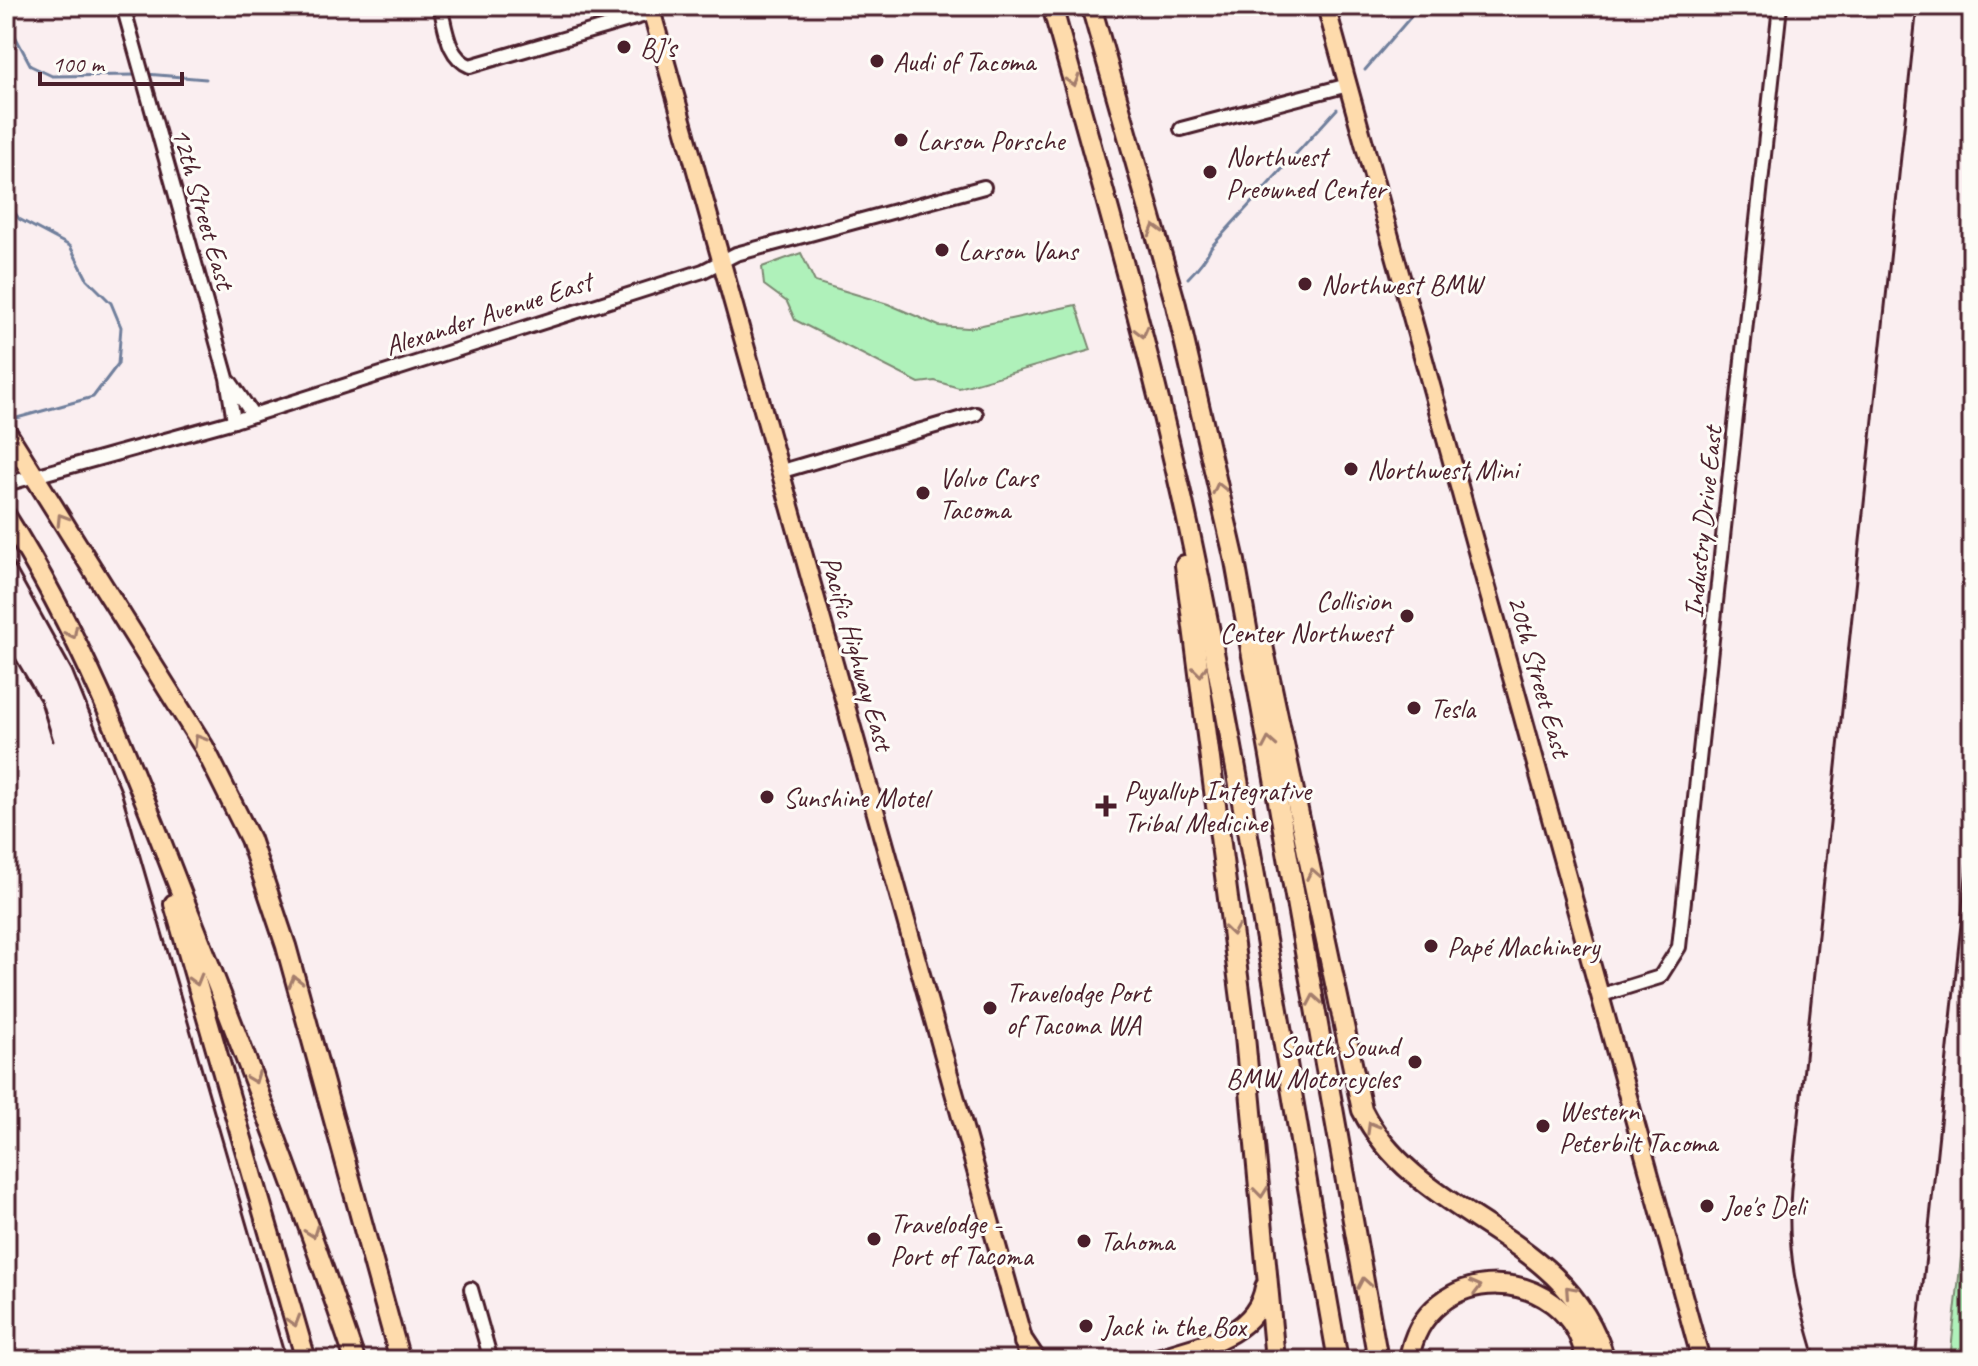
<svg xmlns="http://www.w3.org/2000/svg" width="1978" height="1366" viewBox="0 0 1978 1366" font-family="Caveat,sans-serif">
<rect width="100%" height="100%" fill="#faeef0"/>
<filter id="ink" filterUnits="userSpaceOnUse"><feTurbulence type="fractalNoise" baseFrequency=".0125" numOctaves="2"/><feDisplacementMap in="SourceGraphic" scale="16" xChannelSelector="R" yChannelSelector="G"/><feConvolveMatrix kernelMatrix="1 2 1 2 8 2 1 2 1" color-interpolation-filters="sRGB"/></filter>
<g filter="url(#ink)">
<g fill="#aff1ba" stroke="#7c8872" stroke-width="2">
<path d="M801 253 815 282 888 304 939 326 968 328 1076 305 1091 350 959 388 935 381 919 383 795 320 787 302 764 285 762 267Z"/>
<path d="M1972 1155V1360H1950Z"/>
</g>
<g fill="none" stroke-linecap="round" stroke-linejoin="round">
<g stroke="#707f9c" stroke-width="3">
<path d="M6 19 31 66 52 76 138 75"/>
<path d="M1365 70 1420 6"/>
<path d="M146 74 206 79"/>
<path d="M6 199 19 219 70 246 87 279 111 303 121 327 118 364 93 397 6 421"/>
<path d="M1188 278C1197 269 1206 259 1211 247L1337 109"/>
</g>
<g stroke="#4a1f2b" stroke-width="18">
<g id="minor">
<path d="M123 6 227 378 234 421"/>
<path d="M440 6C446 28 447 57 470 66L652 13"/>
<path d="M1181 129 1348 85"/>
<path d="M231 383 253 415"/>
<path d="M779 472 976 414"/>
<path d="M6 484 234 421 703 271 736 254 984 187"/>
<path d="M1602 995 1660 977 1679 947 1780 6"/>
<path d="M471 1289 491 1360"/>
</g>
</g>
<g stroke="#4a1f2b" stroke-width="22">
<g id="major">
<path d="M650 6 1027 1353"/>
<path d="M1326 6 1701 1360"/>
</g>
</g>
<g stroke="#4a1f2b" stroke-width="24">
<g id="highway">
<path d="M1052 6C1100 178 1150 350 1188 524 1247 801 1288 1082 1338 1360"/>
<path d="M1091 6 1176 305 1235 561 1378 1360"/>
<path d="M6 431 204 747 250 839 286 946 400 1360"/>
<path d="M6 516C82 635 131 764 182 895 243 1049 302 1203 355 1360"/>
<path d="M1185 565 1243 1015 1275 1360"/>
<path d="M1262 641 1362 1110C1419 1223 1568 1229 1605 1360"/>
<path d="M174 904 306 1360"/>
<path d="M1024 1342 1036 1360"/>
<path d="M1154 1360C1197 1346 1256 1338 1265 1287"/>
<path d="M1409 1360C1423 1259 1569 1260 1586 1360"/>
</g>
</g>
<use href="#minor" stroke="#fdfcf7" stroke-width="12"/>
<use href="#major" stroke="#fedbac" stroke-width="16"/>
<use href="#highway" stroke="#fedbac" stroke-width="18"/>
<g stroke="#4a1f2b" stroke-width="3">
<path d="M6 551 72 670 121 791 286 1360"/>
<path d="M6 643 41 702 53 741"/>
<path d="M1816 1360C1797 1298 1786 1254 1791 1189L1917 6"/>
<path d="M1915 1360 1972 820"/>
</g>
</g>
<defs><path id="oneway-chevron" d="M-2-3.5L2.5 0L-2 3.5" fill="none" stroke-width="1.6" stroke-linecap="round" stroke-linejoin="round" transform="scale(2)"/></defs>
<g stroke="#a47d6c">
<use href="#oneway-chevron" transform="translate(1073 81) rotate(74)"/>
<use href="#oneway-chevron" transform="translate(1155 230) rotate(-106)"/>
<use href="#oneway-chevron" transform="translate(1142 332) rotate(76)"/>
<use href="#oneway-chevron" transform="translate(1219 488) rotate(-103)"/>
<use href="#oneway-chevron" transform="translate(62 519) rotate(-122)"/>
<use href="#oneway-chevron" transform="translate(72 633) rotate(63)"/>
<use href="#oneway-chevron" transform="translate(1200 671) rotate(83)"/>
<use href="#oneway-chevron" transform="translate(199 740) rotate(-121)"/>
<use href="#oneway-chevron" transform="translate(1269 743) rotate(-100)"/>
<use href="#oneway-chevron" transform="translate(1313 874) rotate(-101)"/>
<use href="#oneway-chevron" transform="translate(1232 930) rotate(82)"/>
<use href="#oneway-chevron" transform="translate(196 980) rotate(74)"/>
<use href="#oneway-chevron" transform="translate(295 981) rotate(-105)"/>
<use href="#oneway-chevron" transform="translate(1314 1000) rotate(-100)"/>
<use href="#oneway-chevron" transform="translate(254 1078) rotate(69)"/>
<use href="#oneway-chevron" transform="translate(1372 1127) rotate(-120)"/>
<use href="#oneway-chevron" transform="translate(1261 1192) rotate(84)"/>
<use href="#oneway-chevron" transform="translate(312 1232) rotate(70)"/>
<use href="#oneway-chevron" transform="translate(1364 1283) rotate(-100)"/>
<use href="#oneway-chevron" transform="translate(1476 1287) rotate(-15)"/>
<use href="#oneway-chevron" transform="translate(1570 1291) rotate(-132)"/>
<use href="#oneway-chevron" transform="translate(294 1321) rotate(73)"/>
</g>
</g>
<g fill="#4a1f2b" stroke="#fdfcf7" stroke-width="3">
<circle cx="624" cy="47" r="8"/>
<circle cx="877" cy="61" r="8"/>
<circle cx="901" cy="140" r="8"/>
<circle cx="1210" cy="172" r="8"/>
<circle cx="942" cy="250" r="8"/>
<circle cx="1305" cy="284" r="8"/>
<circle cx="1351" cy="469" r="8"/>
<circle cx="923" cy="493" r="8"/>
<circle cx="1407" cy="616" r="8"/>
<circle cx="1414" cy="708" r="8"/>
<circle cx="767" cy="797" r="8"/>
<path d="M1102 794h8v8h8v8h-8v8h-8v-8h-8v-8h8z"/>
<circle cx="1431" cy="946" r="8"/>
<circle cx="990" cy="1008" r="8"/>
<circle cx="1415" cy="1062" r="8"/>
<circle cx="1543" cy="1126" r="8"/>
<circle cx="1707" cy="1206" r="8"/>
<circle cx="874" cy="1239" r="8"/>
<circle cx="1084" cy="1241" r="8"/>
<circle cx="1086" cy="1326" r="8"/>
</g>
<g text-anchor="middle" stroke-width="6" stroke-linejoin="round" paint-order="stroke">
<g font-size="28" fill="#4a1f2b" stroke="#fdfcf7" text-anchor="start">
<text x="640" y="57">BJ's</text>
<text x="893" y="71">Audi of Tacoma</text>
<text x="917" y="150">Larson Porsche</text>
<text x="1226" y="166">Northwest<tspan x="1226" dy="32">Preowned Center</tspan></text>
<text x="958" y="260">Larson Vans</text>
<text x="1321" y="294">Northwest BMW</text>
<text x="1367" y="479">Northwest Mini</text>
<text x="939" y="487">Volvo Cars<tspan x="939" dy="32">Tacoma</tspan></text>
<text x="1391" y="610" text-anchor="end">Collision<tspan x="1391" dy="32">Center Northwest</tspan></text>
<text x="1430" y="718">Tesla</text>
<text x="1124" y="800">Puyallup Integrative<tspan x="1124" dy="32">Tribal Medicine</tspan></text>
<text x="783" y="807">Sunshine Motel</text>
<text x="1447" y="956">Papé Machinery</text>
<text x="1006" y="1002">Travelodge Port<tspan x="1006" dy="32">of Tacoma WA</tspan></text>
<text x="1399" y="1056" text-anchor="end">South Sound<tspan x="1399" dy="32">BMW Motorcycles</tspan></text>
<text x="1559" y="1120">Western<tspan x="1559" dy="32">Peterbilt Tacoma</tspan></text>
<text x="1723" y="1216">Joe's Deli</text>
<text x="890" y="1233">Travelodge -<tspan x="890" dy="32">Port of Tacoma</tspan></text>
<text x="1100" y="1251">Tahoma</text>
<text x="1102" y="1336">Jack in the Box</text>
</g>
<g font-size="28" fill="#4a1f2b" stroke="#fdfcf7">
<text transform="translate(204 208) rotate(74)" y="10">12th Street East</text>
<text transform="translate(488 313) rotate(-18)" y="10">Alexander Avenue East</text>
<text transform="translate(1702 522) rotate(-84)" y="10">Industry Drive East</text>
<text transform="translate(858 653) rotate(74)" y="10">Pacific Highway East</text>
<text transform="translate(1540 676) rotate(74)" y="10">20th Street East</text>
</g>
</g>
<rect width="1978" height="1366" fill="none" stroke="#fdfcf7" stroke-width="32"/>
<rect x="16" y="16" width="1946" height="1334" fill="none" stroke="#4a1f2b" stroke-width="3" filter="url(#ink)"/>
<path d="M40 72v12h142v-12" fill="none" stroke="#4a1f2b" stroke-width="4"/>
<text x="52" y="72" font-size="24" fill="#4a1f2b" stroke="#fdfcf7" stroke-width="6" paint-order="stroke">100 m</text>
</svg>
